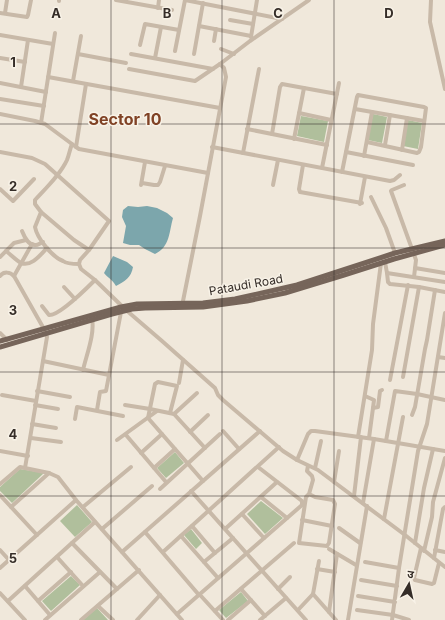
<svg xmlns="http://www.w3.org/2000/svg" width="445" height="620" viewBox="0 0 445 620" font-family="Inter,'Noto Sans Devanagari',sans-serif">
<rect width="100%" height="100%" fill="#f0e8db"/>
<g fill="#b0bf9c">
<path d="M373 114 387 117 382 143 368 140Z"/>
<path d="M301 116 328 121 324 142 297 136Z"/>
<path d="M408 120 422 123 418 149 403 146Z"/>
<path d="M175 452 184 463 166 478 157 468Z"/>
<path d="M20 469 44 473 12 503 0 491V487Z"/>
<path d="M261 501 283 518 265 534 247 514Z"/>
<path d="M77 505 92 522 75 537 60 521Z"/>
<path d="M191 529 202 543 196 549 184 535Z"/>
<path d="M71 576 80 585 51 611 42 601Z"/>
<path d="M241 592 248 601 226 618 219 610Z"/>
<path d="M97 608 108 620H83Z"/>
</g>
<g fill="#7ca6ac">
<path d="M128 206 138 207 147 206 157 208 167 213 173 218C169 232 170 247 155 254L145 249 139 245H130L123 243 126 226 122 217 123 210Z"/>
<path d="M113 256 127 262 133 267C131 278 125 281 116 286 112 279 108 278 104 273Z"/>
</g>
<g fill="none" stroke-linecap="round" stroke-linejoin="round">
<g stroke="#c8b9a8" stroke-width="4">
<path d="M116 0 172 10"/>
<path d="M185 0 282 19"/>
<path d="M431 0 430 22 445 89"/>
<path d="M59 1V0"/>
<path d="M158 8 159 0"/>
<path d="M0 13 27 17 28 15 31 0"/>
<path d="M5 13 7 0"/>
<path d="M230 20 253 24"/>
<path d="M199 26 251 36"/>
<path d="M0 35 53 44"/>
<path d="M251 37 257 0"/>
<path d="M214 41 216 29"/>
<path d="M140 45 145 24 179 30"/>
<path d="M221 49 234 54"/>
<path d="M175 51 185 0"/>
<path d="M78 54 126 63"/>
<path d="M131 54 213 69"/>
<path d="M194 54 203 3"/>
<path d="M0 58 25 62"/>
<path d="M155 58 161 27"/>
<path d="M129 69 195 81 220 64 250 41 309 0"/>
<path d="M48 77 220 108"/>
<path d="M73 81 81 36"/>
<path d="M0 83 46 92"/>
<path d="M21 87 28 40"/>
<path d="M0 99 44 106"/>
<path d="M355 109 424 121"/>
<path d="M299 113 331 120"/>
<path d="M0 114 35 121 45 124 76 147 79 149 208 173"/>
<path d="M41 123 55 33"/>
<path d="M247 129 327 145"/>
<path d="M272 134 280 87 282 84 337 94"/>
<path d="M294 139 304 88"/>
<path d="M72 144C70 149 69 155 67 160 60 175 46 188 35 200V204L41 212 35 227C37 238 52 257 63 261 67 264 73 264 79 264"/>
<path d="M385 145 390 115"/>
<path d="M76 147 86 84"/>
<path d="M212 147 390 181 394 180 400 175"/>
<path d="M402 150 407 118"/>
<path d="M0 152 32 158 45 164 109 221 89 250 80 260 79 264"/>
<path d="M346 152 413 165"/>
<path d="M243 153 259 69"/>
<path d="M364 156 372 112"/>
<path d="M303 165 299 189 300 192 362 203"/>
<path d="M322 168 339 83"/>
<path d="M342 172 357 97 358 95 424 107 426 108 421 147 419 152 417 153 367 142"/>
<path d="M142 183 154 185H158L160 182 165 166"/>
<path d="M141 185 145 162"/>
<path d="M273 185 278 160"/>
<path d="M404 185 392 190 391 191 416 260 414 277"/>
<path d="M0 189 13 201 34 179"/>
<path d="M371 197 386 228 395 253"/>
<path d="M360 204 365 177"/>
<path d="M41 212 74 240 89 250"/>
<path d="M22 231C24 236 28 246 36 245 38 245 40 243 43 242"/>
<path d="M6 251C10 254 17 261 21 263 32 267 41 254 47 248"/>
<path d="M0 257 14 243 26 240"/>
<path d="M385 262 387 273 445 282"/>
<path d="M79 264 81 269 95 280 126 310 162 341 215 388 218 395 223 400 283 451 297 460 318 470 405 535 445 567"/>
<path d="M415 268 445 273"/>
<path d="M387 273 388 282 390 284 419 287 445 292"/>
<path d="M0 276C4 271 10 272 14 276L44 329 47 337 25 468"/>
<path d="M14 276 32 244"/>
<path d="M64 287 75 299"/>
<path d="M42 306 49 315C59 316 87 288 95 280"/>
<path d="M182 306 200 216 226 77 224 68 220 64"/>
<path d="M0 333 7 340"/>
<path d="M438 357 445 358"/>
<path d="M43 361 109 375"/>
<path d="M83 370C87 353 95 334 92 317"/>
<path d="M403 377 419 287"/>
<path d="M390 380 408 285"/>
<path d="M179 383 183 360"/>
<path d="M37 391 70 397"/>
<path d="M2 395 36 401"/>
<path d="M365 396 374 400 373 408"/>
<path d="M35 405 58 409"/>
<path d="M125 405 150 409 174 414 205 448"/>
<path d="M97 410 100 392 106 391 121 312"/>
<path d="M170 413 177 386 158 382 155 384 148 418 203 481"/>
<path d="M174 414 197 393"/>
<path d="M412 415 415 407 425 349 427 340 435 290"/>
<path d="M75 419 77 407 123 416"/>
<path d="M32 424 56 428"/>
<path d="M223 431 239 449"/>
<path d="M190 432 208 415"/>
<path d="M126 435 166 482"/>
<path d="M358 437 372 350 373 324 381 263"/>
<path d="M31 438 61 442"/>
<path d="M369 438 373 408 378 407 380 391 382 390"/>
<path d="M117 440 157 411"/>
<path d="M386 441 395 391 417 394 445 400"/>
<path d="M0 451 28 456"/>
<path d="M141 453 162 434"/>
<path d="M297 460 308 434 311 431H315L374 439 445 451"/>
<path d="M308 466 307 471 312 476 313 480 309 494 315 497 333 500 335 504 329 543 327 546 299 543 306 497 309 494"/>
<path d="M154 468 175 449"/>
<path d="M315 468 321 441"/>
<path d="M334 482 339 451"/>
<path d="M0 484 20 467 49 473"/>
<path d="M160 489 220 434"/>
<path d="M191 491 306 620"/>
<path d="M0 495 37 535"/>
<path d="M354 496 361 437"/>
<path d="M261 497 287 518"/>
<path d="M363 503 374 439"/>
<path d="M11 507 49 473 58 477 76 500 182 620"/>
<path d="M83 507 131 467"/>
<path d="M242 514 264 538"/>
<path d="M384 519 403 417"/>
<path d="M302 520 332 526"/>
<path d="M192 526 215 553"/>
<path d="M339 528 360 543"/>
<path d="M102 529 152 486"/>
<path d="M225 529 277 482"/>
<path d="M145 532 199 595"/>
<path d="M181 536 218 578"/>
<path d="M72 543 117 589"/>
<path d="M415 543 424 488 433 449"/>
<path d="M421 548 414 578 415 580 432 584 434 583 439 563"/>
<path d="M329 549 356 565"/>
<path d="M0 550 9 560"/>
<path d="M435 550 445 552"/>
<path d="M424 551 432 517 433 502 445 458"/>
<path d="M122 552 260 431"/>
<path d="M163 552 279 447"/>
<path d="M57 557 83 586"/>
<path d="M434 558 443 509 445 507"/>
<path d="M204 562 233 538"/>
<path d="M365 562 399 568"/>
<path d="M0 568 76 500"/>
<path d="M317 569 335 572"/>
<path d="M361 580 397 586"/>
<path d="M25 586 50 615"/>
<path d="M241 589 265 616"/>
<path d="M278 589 290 577"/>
<path d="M0 593 25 620"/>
<path d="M313 594 336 620"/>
<path d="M201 596 223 620"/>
<path d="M358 596 395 602"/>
<path d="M8 601 95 522"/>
<path d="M38 601 71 572"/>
<path d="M98 606 113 620"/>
<path d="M298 610 313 594 319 561"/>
<path d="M357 610 393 615 409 620"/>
<path d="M215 611 294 543"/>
<path d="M329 612 337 554"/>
<path d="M177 614 302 505V501L258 467"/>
<path d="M45 620 100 572"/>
<path d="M81 620 139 570"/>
<path d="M137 620 160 595"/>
<path d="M228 620 251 600"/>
<path d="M260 620 286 598"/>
<path d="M348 620 367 506"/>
<path d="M392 620 399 568 418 451 427 424 445 313"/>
</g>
<g stroke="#76655a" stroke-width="5">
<path d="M0 341 121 307 137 304 203 303 235 299 297 285 395 253 445 241"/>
<path d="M0 347 112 314 132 309 145 308 203 307 247 301 285 293 344 275 394 259 445 245"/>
</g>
</g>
<path fill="none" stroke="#352d28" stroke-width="1" stroke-opacity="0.55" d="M111 0V620M222 0V620M334 0V620M0 124H445M0 248H445M0 372H445M0 496H445"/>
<g text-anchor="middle" stroke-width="3" stroke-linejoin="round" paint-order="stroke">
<g font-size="12" fill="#352d28" stroke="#f8f2e7">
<text transform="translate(246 285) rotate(-10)" y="4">Pataudi Road</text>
</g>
<g font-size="16" font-weight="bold" fill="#804225" stroke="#f8f2e7">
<text x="125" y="125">Sector 10</text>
</g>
</g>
<g font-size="13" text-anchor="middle" font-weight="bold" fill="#352d28" stroke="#f8f2e7" stroke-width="3" stroke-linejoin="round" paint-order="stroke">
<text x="56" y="18">A</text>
<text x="167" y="18">B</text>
<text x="278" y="18">C</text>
<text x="389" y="18">D</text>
<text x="13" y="67">1</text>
<text x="13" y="191">2</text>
<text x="13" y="315">3</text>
<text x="13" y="439">4</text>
<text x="13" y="563">5</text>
</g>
<g transform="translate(409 584) rotate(9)" stroke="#f8f2e7" stroke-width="3" paint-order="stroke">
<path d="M0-3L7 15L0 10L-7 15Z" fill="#352d28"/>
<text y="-6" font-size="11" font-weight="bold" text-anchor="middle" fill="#352d28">उ</text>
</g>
</svg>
